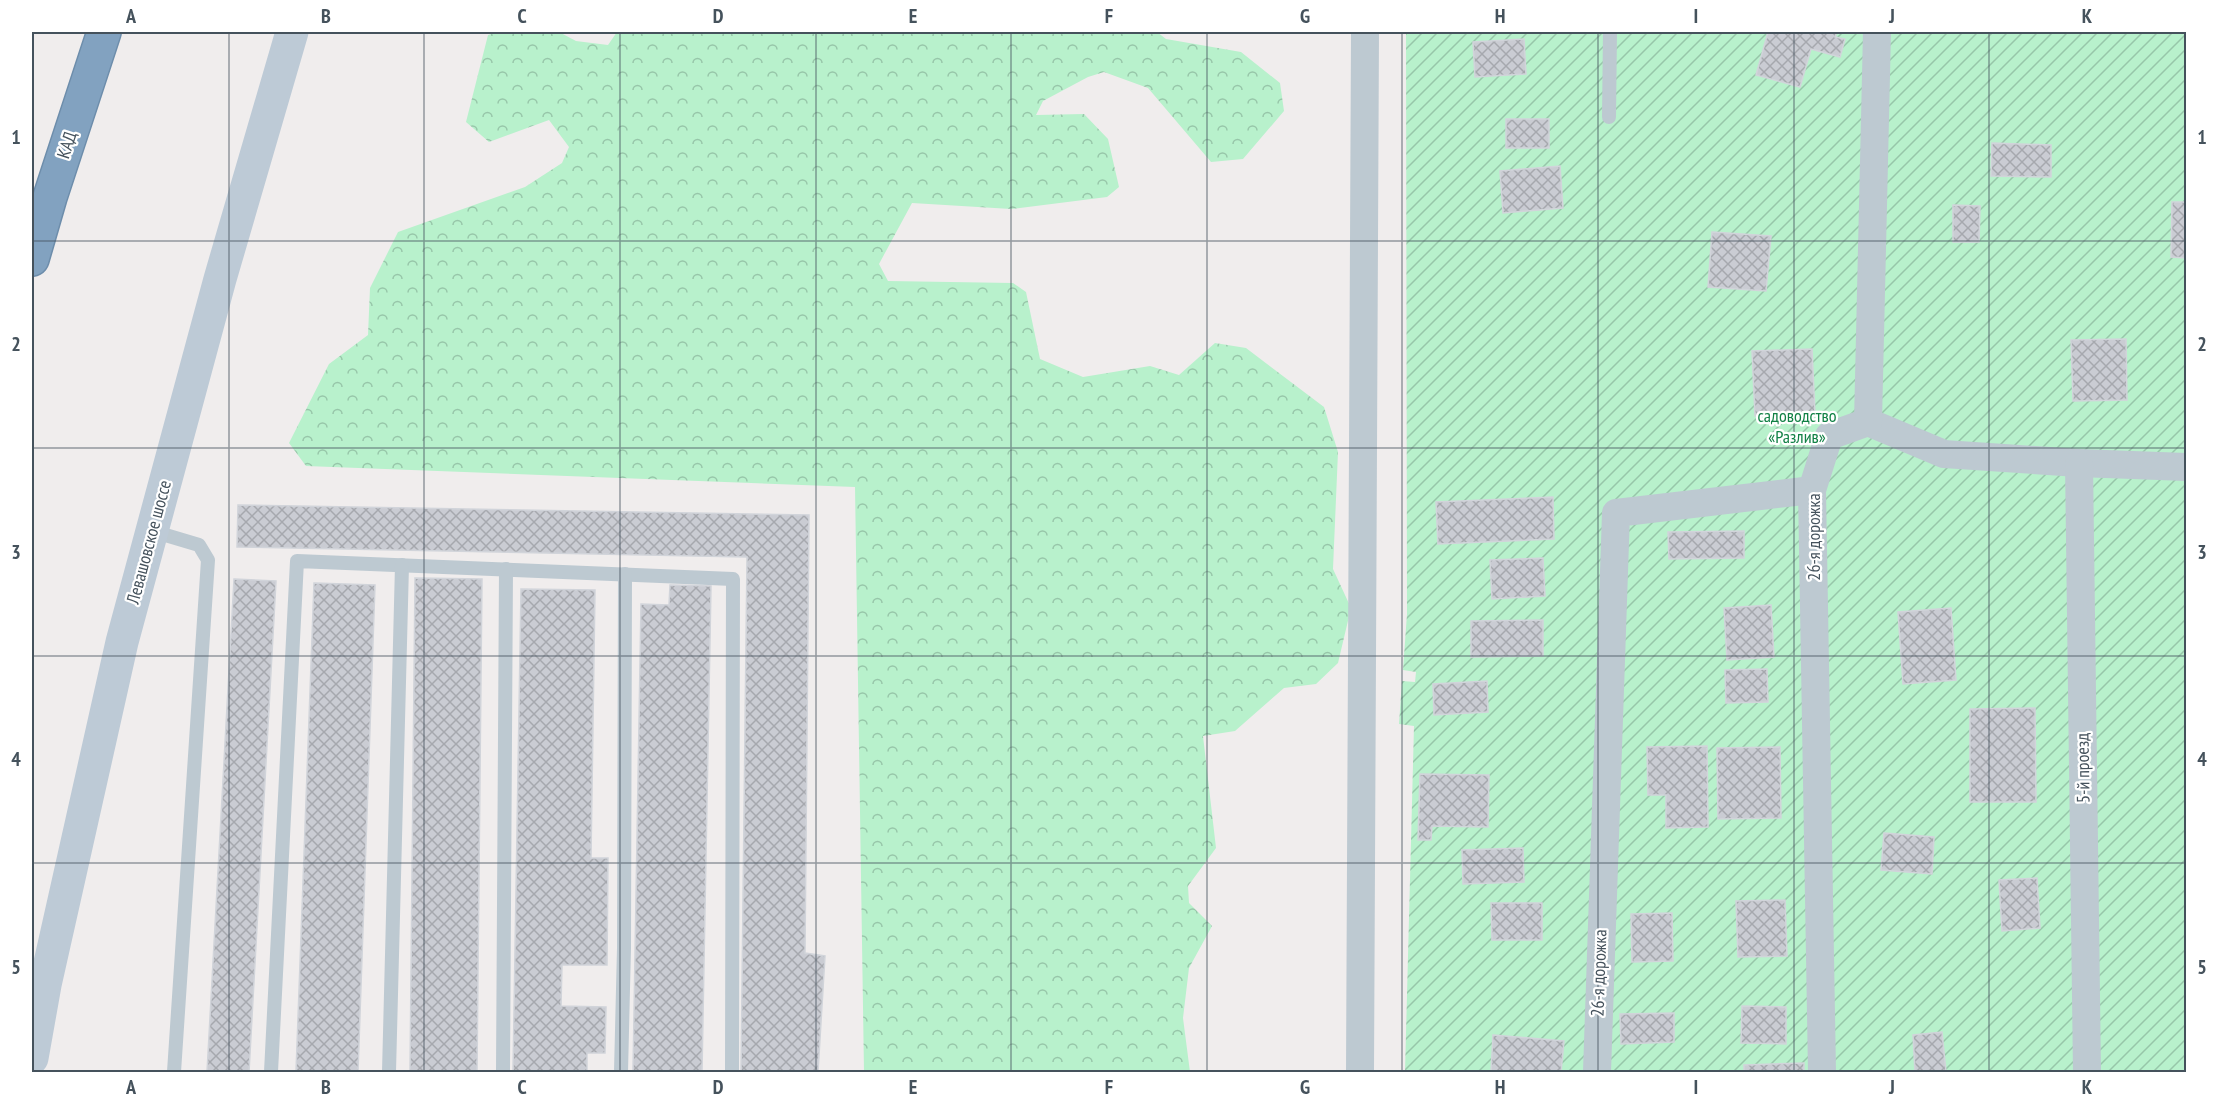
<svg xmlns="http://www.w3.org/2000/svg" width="2218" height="1104" viewBox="0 0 2218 1104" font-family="'PT Sans Narrow',sans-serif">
<defs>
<pattern id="forest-crowns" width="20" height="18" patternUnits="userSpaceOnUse" patternTransform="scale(1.5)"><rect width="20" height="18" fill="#b8f1cc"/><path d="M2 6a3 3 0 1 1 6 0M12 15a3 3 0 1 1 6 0" fill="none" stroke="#97c6a9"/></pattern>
<pattern id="garden-furrows" width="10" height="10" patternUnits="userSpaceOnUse" patternTransform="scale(1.5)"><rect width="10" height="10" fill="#b8f1cc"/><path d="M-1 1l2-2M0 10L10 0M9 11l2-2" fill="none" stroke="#97c6a9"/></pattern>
<pattern id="building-cross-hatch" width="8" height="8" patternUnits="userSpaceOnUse" patternTransform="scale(1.5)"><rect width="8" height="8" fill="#caccd3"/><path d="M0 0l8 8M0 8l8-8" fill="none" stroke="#a6a8ae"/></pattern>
</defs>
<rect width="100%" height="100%" fill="#f0eded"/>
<path fill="url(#forest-crowns)" d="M497 32H559L576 41 608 45 617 32H1157L1166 39 1241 52 1280 83 1284 111 1243 159 1211 162 1148 88 1104 72 1088 77 1043 101 1036 115 1084 114 1108 139 1119 187 1107 197 1011 209 912 203 879 264 888 281 1013 283 1026 292 1040 359 1083 377 1150 366 1179 375 1215 343 1246 348 1324 407 1338 452 1333 569 1351 608 1338 663 1316 684 1284 688 1235 731 1203 736 1216 848 1188 886 1189 903 1212 926 1189 968 1183 1018 1190 1072H864L855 487 306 466 289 443 329 364 368 335 370 288 398 232 525 187 562 163 569 147 549 120 489 142 466 122 488 35Z"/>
<path fill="url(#garden-furrows)" d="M1406 32H2186V1072H1405L1414 726 1399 724 1402 681 1415 682 1416 672 1403 670 1407 614Z"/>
<g fill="url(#building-cross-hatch)" stroke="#d1d4da" stroke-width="1.5">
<path d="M1768 32H1837L1835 37 1845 39 1840 57 1811 49 1800 87 1756 75Z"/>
<path d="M1524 39 1526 74 1475 77 1473 42Z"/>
<rect x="1506" y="119" width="43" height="29"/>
<path d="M1992 143 2051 145V177L1991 176Z"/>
<path d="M1560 166 1563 208 1503 213 1500 171Z"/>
<path d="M2172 202H2186V258L2171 257Z"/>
<path d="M1953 205 1980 206 1979 242H1953Z"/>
<path d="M1712 232 1771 236 1766 291 1708 287Z"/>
<path d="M2126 339 2127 400 2073 401 2071 340Z"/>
<path d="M1812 349 1815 414 1755 416 1752 351Z"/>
<path d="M1553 497 1554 539 1438 544 1436 502Z"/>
<path d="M238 505 809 515 805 953 825 956 818 1072H741L747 557 237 547Z"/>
<path d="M1744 531V558L1669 559 1668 532Z"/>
<path d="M1543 558 1545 596 1492 599 1490 560Z"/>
<path d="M415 578 482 579 477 1072H410Z"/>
<path d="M234 579 276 581 249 1072H207Z"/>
<path d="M314 583 375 585 358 1072H296Z"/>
<path d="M670 585 711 586 702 1072H633L641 604 669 605Z"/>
<path d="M521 589 595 590 591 858H608L607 965H562L561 1006 606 1007 605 1053H587V1072H513Z"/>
<path d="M1771 605 1774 657 1727 660 1724 608Z"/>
<path d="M1951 608 1956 680 1903 684 1898 612Z"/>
<path d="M1543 620V656L1471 657V621Z"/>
<path d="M1767 669 1768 702 1726 703 1725 670Z"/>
<path d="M1487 681 1488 712 1434 715 1433 684Z"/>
<path d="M2035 708 2036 802H1970V709Z"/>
<path d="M1707 746 1708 827 1666 828V795H1648L1647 747Z"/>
<path d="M1780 747 1781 818 1718 819 1717 748Z"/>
<path d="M1420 774 1489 775 1488 827 1432 826 1431 840H1418Z"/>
<path d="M1884 833 1934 837 1932 874 1881 870Z"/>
<path d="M1523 848 1524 882 1463 884 1462 850Z"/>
<path d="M2037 878 2040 928 2002 931 1999 880Z"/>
<path d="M1785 900 1787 956 1738 957 1736 901Z"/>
<path d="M1491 903H1542V940H1492Z"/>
<path d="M1672 913 1673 961 1632 962 1631 914Z"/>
<path d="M1742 1006 1786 1007V1044L1741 1043Z"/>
<path d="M1674 1013V1042L1621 1044 1620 1014Z"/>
<path d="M1942 1032 1946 1072H1915L1913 1035Z"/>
<path d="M1493 1035 1564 1041 1561 1072H1491Z"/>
<path d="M1804 1063V1072H1744V1065Z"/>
</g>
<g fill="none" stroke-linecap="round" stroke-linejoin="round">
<g stroke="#6d8dab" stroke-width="36">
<path id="highway" d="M32 259 50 197 104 32"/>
</g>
<g stroke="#bdc9d1" stroke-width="14">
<path d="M1609 117 1610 32"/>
<path d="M152 531 199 545 208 560 174 1072"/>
<path d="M271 1072 297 561 733 579 732 1072"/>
<path d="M389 1072 402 565"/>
<path d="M503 1072 506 569"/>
<path d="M621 1072 624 948 625 574"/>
</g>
<g stroke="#bdc9d1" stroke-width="28">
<path d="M1868 422 1944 454 2079 463 2186 467"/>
<path d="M2079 463 2087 1072"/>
<path d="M1360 1072 1365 32"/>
<path d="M1597 1072 1616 513 1812 490"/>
<path d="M1822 1072 1812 490 1829 436 1868 422 1877 32"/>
</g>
<path stroke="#bdcad6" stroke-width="33" d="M32 1058 45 985 122 642 220 279 292 32"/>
<use href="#highway" stroke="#82a2c0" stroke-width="33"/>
</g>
<path fill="none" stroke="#45525c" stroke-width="1.5" stroke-opacity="0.55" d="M229 32V1072M424 32V1072M620 32V1072M816 32V1072M1011 32V1072M1207 32V1072M1402 32V1072M1598 32V1072M1794 32V1072M1989 32V1072M32 241H2186M32 448H2186M32 656H2186M32 863H2186"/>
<g text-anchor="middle" stroke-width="4.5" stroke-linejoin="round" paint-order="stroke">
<g font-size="18" fill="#45525c" stroke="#fff">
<text transform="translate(67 145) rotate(-72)" y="6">КАД</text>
<text transform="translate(1814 537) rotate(-90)" y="6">26-я дорожка</text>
<text transform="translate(149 542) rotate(-75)" y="6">Левашовское шоссе</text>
<text transform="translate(2083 768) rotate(-91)" y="6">5-й проезд</text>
<text transform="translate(1599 973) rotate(-88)" y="6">26-я дорожка</text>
</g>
<g font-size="18" fill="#118145" stroke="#fff">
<text x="1797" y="422">садоводство<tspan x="1797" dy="21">«Разлив»</tspan></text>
</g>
</g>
<rect width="2218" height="1104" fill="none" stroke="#ffffff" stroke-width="66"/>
<rect x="33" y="33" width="2152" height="1038" fill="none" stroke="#45525c" stroke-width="2"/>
<g font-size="20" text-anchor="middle" font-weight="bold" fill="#45525c">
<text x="131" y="23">A</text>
<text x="326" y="23">B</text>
<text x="522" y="23">C</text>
<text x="718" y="23">D</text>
<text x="913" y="23">E</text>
<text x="1109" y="23">F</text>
<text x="1305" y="23">G</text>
<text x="1500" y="23">H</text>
<text x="1696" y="23">I</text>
<text x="1892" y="23">J</text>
<text x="2087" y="23">K</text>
<text x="16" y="144">1</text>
<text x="2202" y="144">1</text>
<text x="16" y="351">2</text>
<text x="2202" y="351">2</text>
<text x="16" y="559">3</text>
<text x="2202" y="559">3</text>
<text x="16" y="766">4</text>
<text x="2202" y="766">4</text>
<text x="16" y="974">5</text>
<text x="2202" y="974">5</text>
<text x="131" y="1094">A</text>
<text x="326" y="1094">B</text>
<text x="522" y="1094">C</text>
<text x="718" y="1094">D</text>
<text x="913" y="1094">E</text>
<text x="1109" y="1094">F</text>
<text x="1305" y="1094">G</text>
<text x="1500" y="1094">H</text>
<text x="1696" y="1094">I</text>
<text x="1892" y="1094">J</text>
<text x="2087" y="1094">K</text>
</g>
</svg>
